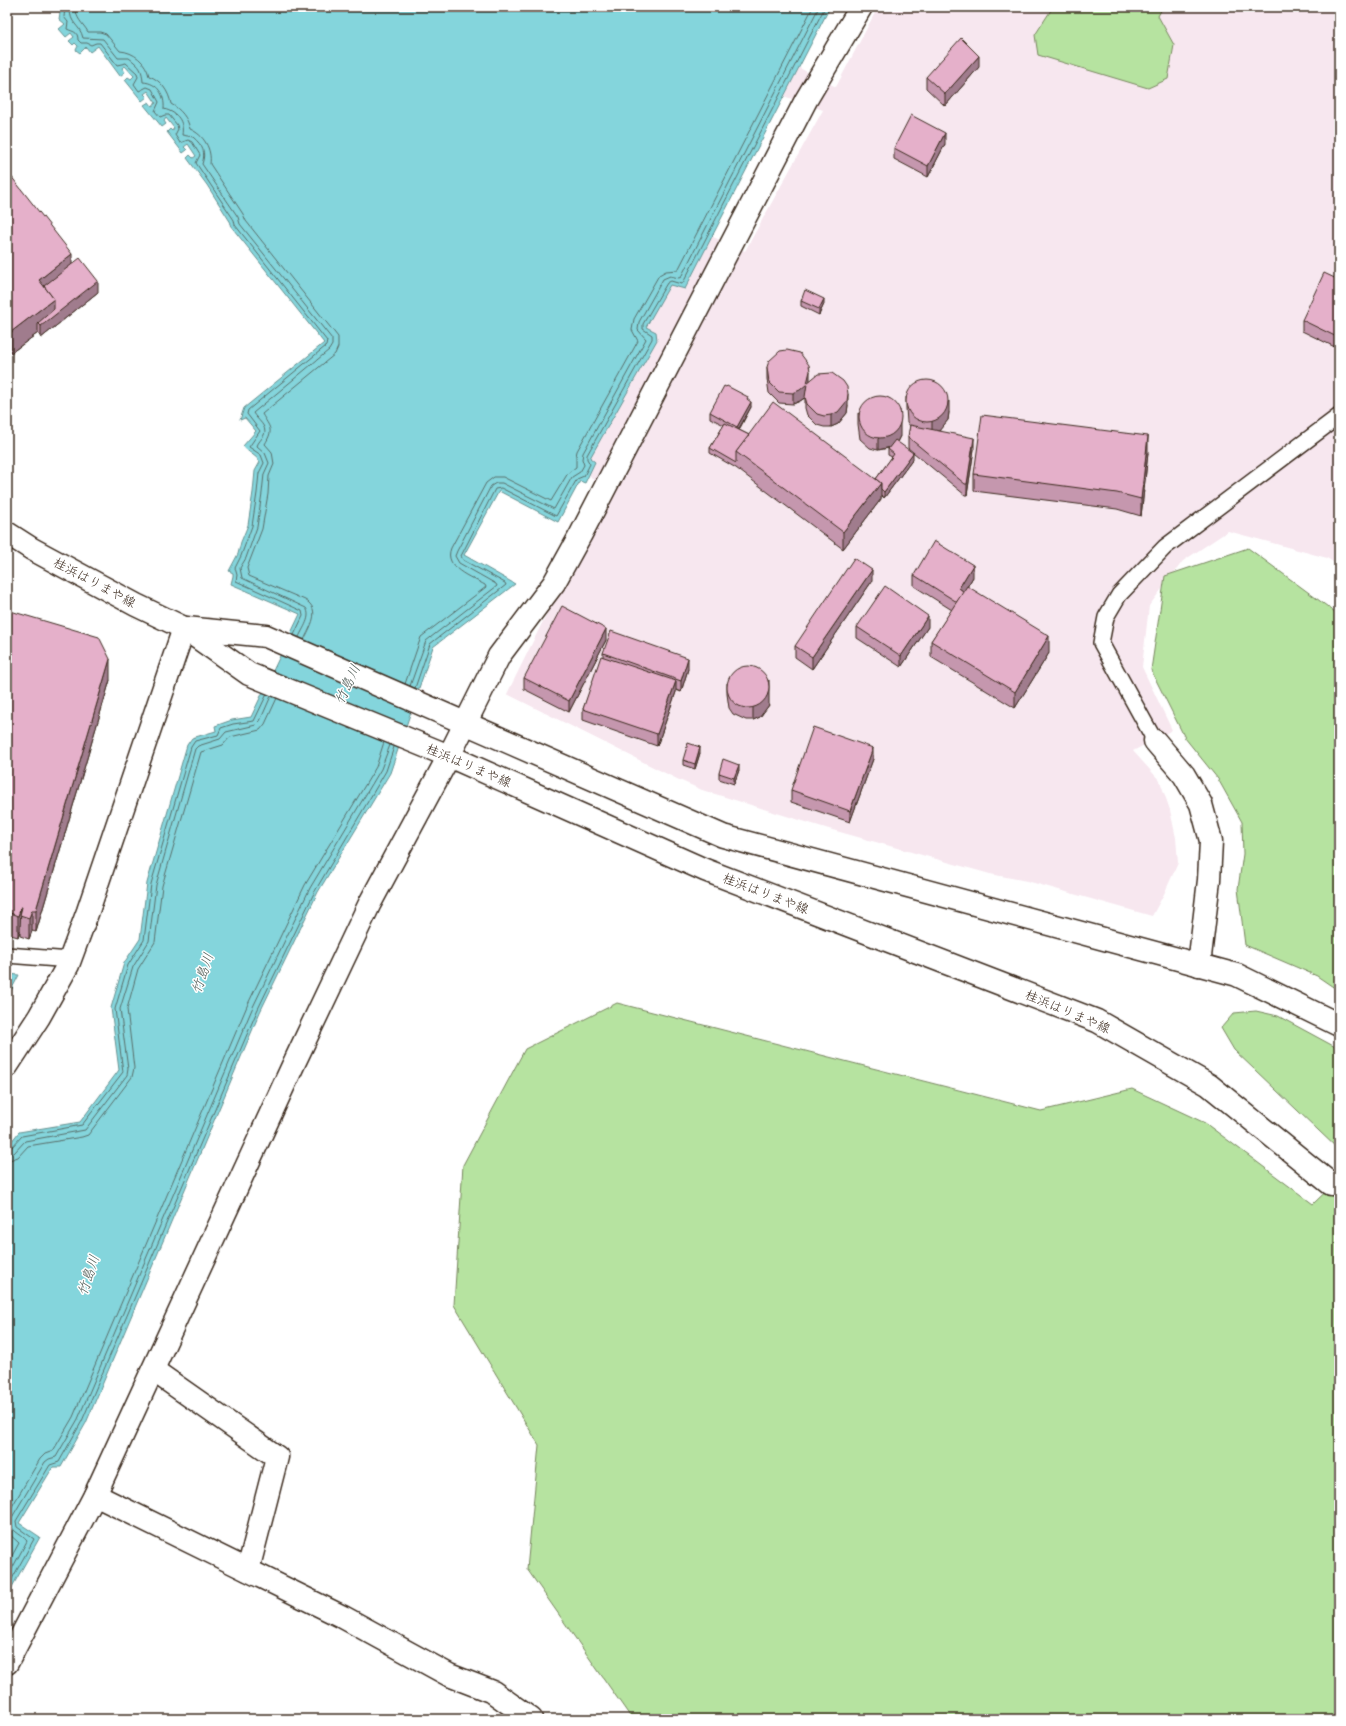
<svg xmlns="http://www.w3.org/2000/svg" width="1346" height="1726" viewBox="0 0 1346 1726" font-family="Delius,'Klee One',sans-serif">
<rect width="100%" height="100%" fill="#fff"/>
<filter id="ink" filterUnits="userSpaceOnUse"><feTurbulence type="fractalNoise" baseFrequency=".025" numOctaves="2"/><feDisplacementMap in="SourceGraphic" scale="8" xChannelSelector="R" yChannelSelector="G"/><feConvolveMatrix kernelMatrix="1 2 1 2 8 2 1 2 1" color-interpolation-filters="sRGB"/></filter>
<g filter="url(#ink)">
<path fill="#f7e7ef" d="M878 7H1339V566L1327 558 1228 531 1183 561 1149 606 1142 667 1172 730 1133 751 1160 781 1170 810 1176 838 1178 863 1164 894 1152 916 1027 881 990 874 829 829 702 790 677 779 507 694 551 605 611 503 551 425 640 205 745 251 823 110 733 78 763 49 836 87Z"/>
<g fill="#b6e3a0" stroke="#78865f">
<path d="M1053 7H1163L1158 16 1174 45 1168 79 1148 88 1038 55 1035 35Z"/>
<path d="M1248 548 1339 615V991L1317 976 1245 945 1238 889 1243 854 1242 822 1218 779 1185 738 1151 670 1165 576Z"/>
<path d="M617 1003 1041 1111 1132 1089 1205 1123 1313 1204 1339 1179V1719H632L527 1569 539 1445 454 1305 463 1165 525 1049Z"/>
<path d="M1256 1011 1278 1016 1339 1049V1150L1234 1050 1221 1028 1234 1013Z"/>
</g>
<g fill="#84d5dc" stroke="#679190">
<path d="M61 7H830L685 289 670 285 646 327 656 332 657 340 590 458 595 462 585 483 580 481 558 522 499 491 464 555 515 584 433 647 390 773 318 892 260 1012 86 1423 61 1467H53L19 1523 40 1537 7 1596V1147L19 1132 80 1122 119 1070 111 1008 124 963 140 939 147 883 187 745 192 738 216 731 215 726 232 720 251 717 300 614 231 584 233 576V573L229 571 238 554 241 542 248 525 253 492 255 471 260 462C256 455 248 453 243 446L256 431 245 418 240 420 244 408 324 343 230 225 231 223 207 185 187 158 190 155 193 158 196 156 188 144 184 147 187 150 183 153 167 132 170 129 172 131 174 128 166 118 164 121 166 124 162 127 144 105 149 102 152 106 156 103 148 91 144 94 147 97 142 101 125 80 128 77 131 79 134 76 125 66 122 68 125 72 120 76 98 46 90 52 86 47 80 53 76 50 78 46 75 43 73 45 69 41 74 37 71 33 66 37 59 29 65 24 59 19Z"/>
<path d="M7 974 19 975 7 998Z"/>
</g>
<g fill="none" stroke-linecap="round" stroke-linejoin="round">
<g stroke="#586e6a" stroke-width="1">
<path d="M65 7 64 17 68 22 67 29C73 32 78 31 78 40L81 43H87L91 45 96 43H100L117 65 126 63 137 73 138 77 134 84 139 91 147 87 152 89 159 102 155 111 160 117 165 115H169L177 125 178 129 175 135 180 143 188 140 192 142 200 155 196 163 234 220 235 225 327 341 326 346 248 410 247 414 260 431 249 447 261 455 264 463 259 473 257 493 252 526 241 556 235 568 237 575 236 581 302 611 303 616 294 635"/>
<path d="M70 7C69 25 80 24 83 38L103 39 118 58H129C141 67 142 70 143 82 158 83 165 95 164 109 178 113 184 121 182 135L193 137C203 146 206 152 202 164L238 217 240 224 332 339V345L329 350 253 413C257 420 268 426 264 435 262 439 258 442 257 446L265 453 269 463 264 474 262 493 257 527 246 558 240 568 242 578 306 608C312 617 303 628 299 637"/>
<path d="M76 7C75 19 83 23 88 32H100L106 34 120 51C134 52 146 62 149 76 161 80 169 92 171 104 180 109 188 118 190 129 204 135 212 149 210 164L243 214 246 221 338 337V347L335 354 262 414C270 428 274 429 265 444L272 452 274 464 269 476 268 494 262 529 247 568 249 576 305 600C322 610 310 627 304 640"/>
<path d="M405 684 421 637 486 587 485 585C471 577 443 568 451 548L486 483 494 477H503L551 501 568 473 576 467V456L577 451 638 341 632 330 634 319 659 275 666 271 678 270 813 7"/>
<path d="M410 686 426 641 497 586 496 584 459 563 455 556 457 551 491 486 496 483H502L554 509 572 477 580 472 584 465 582 459 583 453 646 339 638 330 639 322 663 279 670 276 679 278 681 277 819 7"/>
<path d="M415 688 430 644 506 585 505 583 463 560 461 556 495 489 501 488 556 516 577 479 584 476 590 464 587 459V455L652 339V335L643 329V324L667 283 671 281 681 284 683 283 825 7"/>
<path d="M7 1150 11 1148 22 1136 82 1125 123 1072 115 1009 128 965 144 940 151 884 191 747 195 741 218 735 221 728 233 724 254 721 267 694"/>
<path d="M7 1155 14 1153 25 1141 85 1130 127 1075 128 1069 120 1009 133 967 149 941 156 885 195 749 198 746 220 739 226 732 256 725 260 721 271 696"/>
<path d="M7 1161 18 1157 28 1146 82 1137 88 1135 132 1077 134 1068 127 1009 138 969 155 942 162 886 201 752 223 745 230 737 260 730 265 724 277 698"/>
<path d="M7 1515 40 1459 45 1454 53 1451 73 1417 247 1006 305 885 376 767 384 742"/>
<path d="M7 1532 19 1543 7 1565"/>
<path d="M7 1578 27 1541C21 1533 9 1532 11 1519L45 1462 49 1459 56 1457 78 1419 252 1009 310 888 381 769 390 745"/>
<path d="M7 1588 34 1539 17 1527 16 1521 50 1465 59 1462 82 1421 257 1011 315 891 386 771 394 747"/>
</g>
<g stroke="#3b2a1e" stroke-width="18">
<g id="service">
<path d="M1155 741 1101 643 1106 617 1119 595 1165 547 1339 416"/>
<path d="M7 955 70 960"/>
</g>
</g>
<g stroke="#3b2a1e" stroke-width="25">
<g id="minor">
<path d="M1155 741 1184 775 1201 804 1211 841 1209 880 1199 965"/>
<path d="M153 1370 277 1457 248 1570"/>
<path d="M95 1495 343 1617 449 1675 493 1692 531 1719"/>
<path d="M7 1663 95 1495 295 1061 370 903 449 756"/>
</g>
</g>
<g stroke="#3b2a1e" stroke-width="25">
<g id="tertiary">
<path d="M449 756 499 656 554 583 581 534 806 100 861 7"/>
<path d="M7 1066 39 1017 68 965 88 911 184 628"/>
</g>
</g>
<g stroke="#3b2a1e" stroke-width="25">
<g id="primary">
<path d="M7 533 32 549 136 605 184 628 249 674 449 756 705 870 1097 1021 1209 1085 1331 1184"/>
<path d="M186 628 266 636 723 836 1237 975 1339 1025"/>
</g>
</g>
<use href="#service" stroke="#fff" stroke-width="15"/>
<use href="#minor" stroke="#fff" stroke-width="22"/>
<use href="#tertiary" stroke="#fff" stroke-width="22"/>
<use href="#primary" stroke="#fff" stroke-width="22"/>
</g>
<g fill="#c597ae" stroke="#3b2a1e">
<path d="M979 67 945 106 926 88V77Z"/>
<path d="M945 144 928 177 894 159V148Z"/>
<path d="M7 171 72 264 98 292 41 338 38 333 8 355V362Z"/>
<path d="M1339 280V349L1302 331V320Z"/>
<path d="M801 301 824 304 819 315 801 306Z"/>
<path d="M767 367 810 380 848 405 847 413 838 424 831 427H824L817 425 807 415 805 408V398L800 401 793 404 779 403 769 393 767 379Z"/>
<path d="M906 397 949 412 948 420 938 431 974 449 967 495H965L908 448V437L910 426 907 422 906 408Z"/>
<path d="M748 400 751 407 739 430 749 435 876 479 892 457 888 455V449L889 448 878 450 870 448 860 439 858 424V413L900 436 897 442 913 459 884 498 881 495V499L843 549 736 468 710 453V448L724 425 710 418V412Z"/>
<path d="M1148 453 1141 516 1117 509 974 491V474Z"/>
<path d="M914 575 973 577 967 587 1049 653 1015 708 931 657V641L952 610 914 586Z"/>
<path d="M872 581 812 669 795 657V646Z"/>
<path d="M7 610 110 680 36 932 32 931 29 939 20 936V930L18 937 7 934Z"/>
<path d="M857 627H928L901 667 857 638Z"/>
<path d="M606 640 569 712 524 689V678Z"/>
<path d="M603 653 688 669 681 692 676 690V692L657 746 583 720V709L603 657Z"/>
<path d="M727 683 769 705 760 717 753 720H746L733 714 729 708 727 694Z"/>
<path d="M700 753 695 769 683 765V760Z"/>
<path d="M873 759 850 822 791 802V790Z"/>
<path d="M739 770 734 784 719 779V773Z"/>
</g>
<g fill="#a07b8d" stroke="#3b2a1e">
<path d="M979 56V67L945 106V94Z"/>
<path d="M945 133V144L928 177V166Z"/>
<path d="M72 254V275L44 297 39 280Z"/>
<path d="M98 281V292L41 338V326L38 323V333L8 355V362L7 363V335L54 299Z"/>
<path d="M824 299V304L819 315V309Z"/>
<path d="M810 371V383L807 396 800 401 793 404V393Z"/>
<path d="M848 394V405L847 413 838 424 831 427V415Z"/>
<path d="M949 401V412L948 420 939 431 932 434V422Z"/>
<path d="M751 402V407L737 432V427Z"/>
<path d="M900 410V436L897 442 891 447 878 450V439Z"/>
<path d="M1148 436V453L1141 516V499Z"/>
<path d="M974 438V449L967 495V484Z"/>
<path d="M913 453V459L884 498V492Z"/>
<path d="M881 483V499L843 549V532Z"/>
<path d="M973 565V577L964 592 959 588Z"/>
<path d="M872 570V581L812 669V657Z"/>
<path d="M928 616V627L901 667V656Z"/>
<path d="M606 629V640L569 712V701Z"/>
<path d="M1049 636V653L1015 708V692Z"/>
<path d="M688 658V669L681 692V681Z"/>
<path d="M110 659V680L36 932V910Z"/>
<path d="M769 680V705L760 717 753 720V708Z"/>
<path d="M676 681V692L657 746V734Z"/>
<path d="M700 747V753L695 769V764Z"/>
<path d="M873 748V759L850 822V811Z"/>
<path d="M739 765V770L734 784V778Z"/>
<path d="M21 907 20 930 18 937V916Z"/>
<path d="M32 910V931L29 939V918Z"/>
</g>
<g fill="#e5b0ca" stroke="#3b2a1e">
<path d="M961 38 979 56 945 94 926 77Z"/>
<path d="M911 115 945 133 928 166 894 148Z"/>
<path d="M7 171 72 254 39 280 54 299 7 335Z"/>
<path d="M80 258 98 281 41 326 38 323 54 309V299L44 286Z"/>
<path d="M1324 273 1339 280V338L1302 320Z"/>
<path d="M805 290 824 299 819 309 801 301Z"/>
<path d="M787 350 800 353 809 365 810 371 807 383 818 374 832 373 843 381 847 387 848 394 847 401 838 412 831 415 824 416 817 414 807 404 805 397 807 384 800 390 793 393 779 392 769 382 767 367 769 361 780 351Z"/>
<circle cx="927" cy="401" r="21"/>
<path d="M724 386 726 387 727 386 748 397 747 399 751 402 737 427 710 412Z"/>
<circle cx="880" cy="417" r="21"/>
<path d="M773 402 881 483 843 532 736 452Z"/>
<path d="M982 415 1148 436 1141 499 1117 493 974 474Z"/>
<path d="M725 423 749 435 736 452V463L710 448Z"/>
<path d="M910 425 974 438 967 484H965L908 437Z"/>
<path d="M895 440 913 453 884 492 881 489V483L876 479 894 454 888 449Z"/>
<path d="M934 541 973 565 959 588 964 592 957 602 914 575Z"/>
<path d="M854 558 872 570 812 657 795 646Z"/>
<path d="M885 586 928 616 901 656 857 627Z"/>
<path d="M967 586 1049 636 1015 692 931 641Z"/>
<path d="M562 606 606 629 569 701 524 678Z"/>
<path d="M7 610 99 637 110 659 36 910H32L29 918 20 915 22 907H21L18 916 7 912Z"/>
<path d="M611 631 688 658 681 681 603 653Z"/>
<path d="M601 656 676 681 657 734 583 709Z"/>
<circle cx="748" cy="687" r="21"/>
<path d="M813 727 873 748 850 811 791 790Z"/>
<path d="M688 743 700 747 695 764 683 760Z"/>
<path d="M723 759 739 765 734 778 719 773Z"/>
</g>
</g>
<g text-anchor="middle" stroke-width="3" stroke-linejoin="round" paint-order="stroke">
<g font-size="13" fill="#3b2a1e" stroke="#fff">
<text transform="translate(95 582) rotate(28)" y="5">桂浜はりまや線</text>
<text transform="translate(469 765) rotate(23)" y="5">桂浜はりまや線</text>
<text transform="translate(766 893) rotate(21)" y="5">桂浜はりまや線</text>
<text transform="translate(1068 1011) rotate(23)" y="5">桂浜はりまや線</text>
</g>
<g font-size="14" font-style="italic" fill="#515d57" stroke="#fff">
<text transform="translate(347 684) rotate(-65)" y="5">竹島川</text>
<text transform="translate(202 973) rotate(-71)" y="5">竹島川</text>
<text transform="translate(88 1275) rotate(-72)" y="5">竹島川</text>
</g>
</g>
<rect width="1346" height="1726" fill="none" stroke="#fff" stroke-width="24"/>
<rect x="12" y="12" width="1322" height="1702" fill="none" stroke="#3b2a1e" stroke-width="1.5" filter="url(#ink)"/>
</svg>
